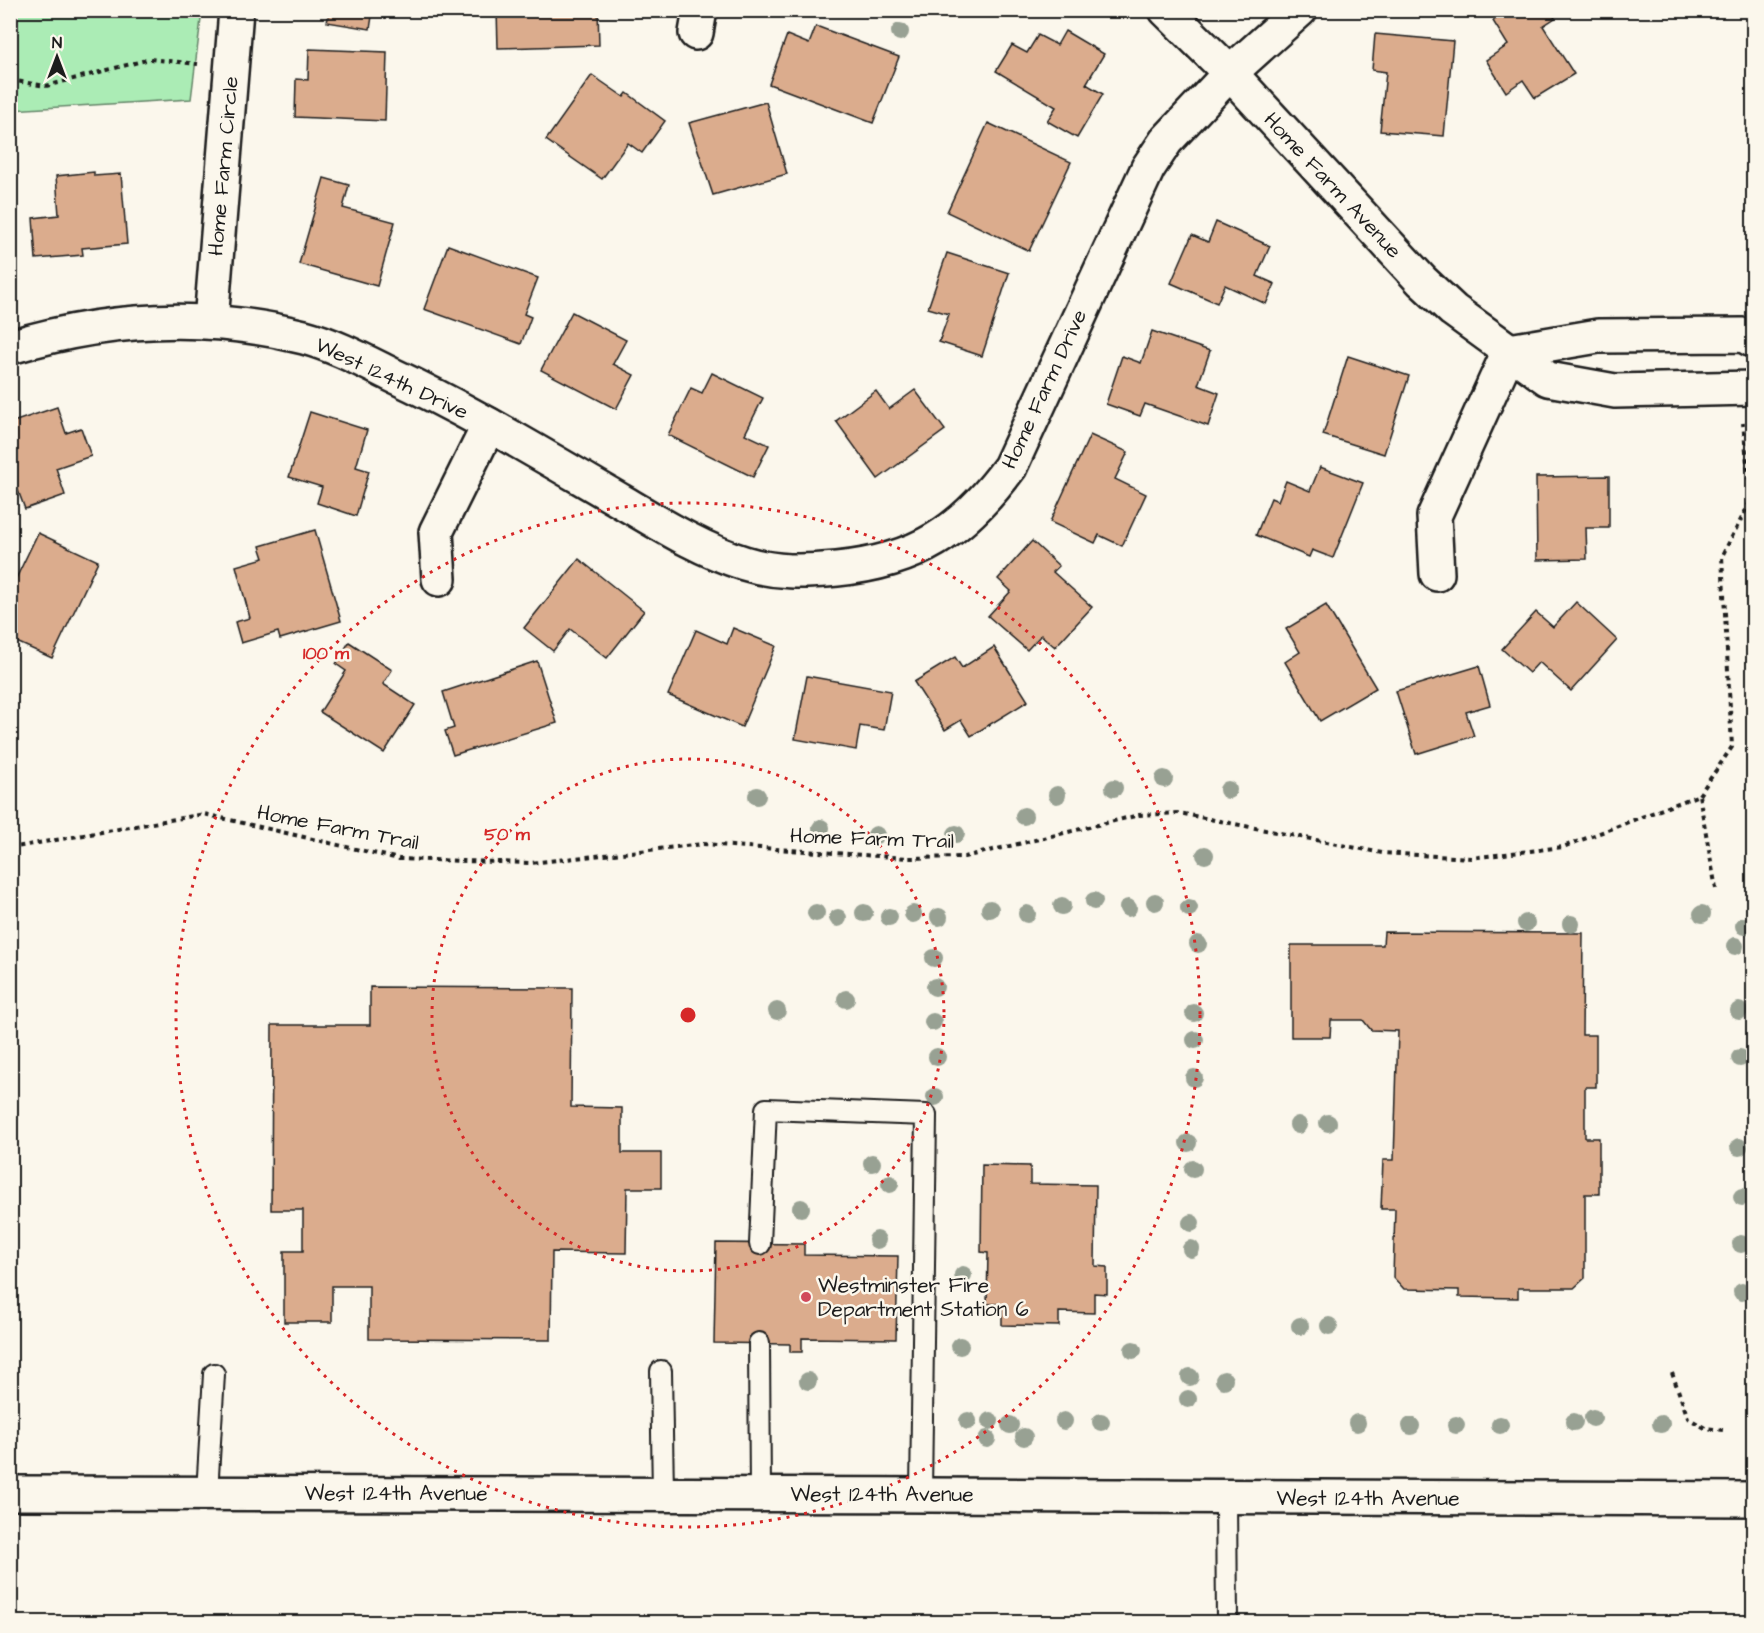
<svg xmlns="http://www.w3.org/2000/svg" width="1764" height="1633" viewBox="0 0 1764 1633" font-family="'Architects Daughter',sans-serif">
<rect width="100%" height="100%" fill="#fbf7ec"/>
<filter id="ink" filterUnits="userSpaceOnUse"><feTurbulence type="fractalNoise" baseFrequency=".0167" numOctaves="2"/><feDisplacementMap in="SourceGraphic" scale="12" xChannelSelector="R" yChannelSelector="G"/><feConvolveMatrix kernelMatrix="1 2 1 2 8 2 1 2 1" color-interpolation-filters="sRGB"/></filter>
<g filter="url(#ink)">
<path fill="#abecb5" stroke="#648468" stroke-width="1.5" d="M11 10 202 11 191 99 11 110Z"/>
<g fill="#dbac8d" stroke="#1c1c1c" stroke-width="1.5">
<path d="M330 10H373L370 29 327 22Z"/>
<path d="M497 10H598L599 45 498 48Z"/>
<path d="M1509 10H1550L1555 18 1543 26 1574 74 1535 98 1523 80 1506 92 1486 60 1508 45 1493 21Z"/>
<path d="M816 26 899 57 873 123 769 84 787 35 809 44Z"/>
<path d="M1065 31 1104 54 1086 84 1103 94 1077 138 1047 121 1056 107 996 71 1012 45 1027 53 1038 35 1057 45Z"/>
<path d="M1375 34 1453 41 1444 136 1380 131 1386 72 1372 70Z"/>
<path d="M309 49 387 52 385 121 295 117 296 79 308 80Z"/>
<path d="M592 75 624 97 627 93 665 121 642 153 628 143 602 179 546 140Z"/>
<path d="M766 102 787 174 713 195 689 123Z"/>
<path d="M988 123 1071 162 1029 251 947 212Z"/>
<path d="M94 172V176L121 174 127 244 82 248 83 255 36 259 33 218 59 215 56 176Z"/>
<path d="M324 178 349 185 343 208 395 222 377 286 299 264Z"/>
<path d="M1216 222 1270 246 1257 276 1275 284 1266 304 1225 285 1217 303 1171 283 1192 235 1208 242Z"/>
<path d="M448 245 538 278 524 314 531 317 521 344 424 309Z"/>
<path d="M947 253 1009 273 982 356 939 342 949 314 928 308Z"/>
<path d="M572 312 626 340 613 364 634 375 616 409 541 370Z"/>
<path d="M1152 331 1210 351 1198 385 1219 393 1208 426 1145 404 1140 416 1106 404 1122 356 1141 363Z"/>
<path d="M1348 356 1409 376 1384 454 1323 435Z"/>
<path d="M712 373 763 398 745 434 769 445 753 477 668 435 691 388 702 393Z"/>
<path d="M915 390 945 430 878 479 836 421 876 391 889 409Z"/>
<path d="M57 407 66 433 81 428 91 456 56 468 65 495 25 509 10 469V423Z"/>
<path d="M310 412 367 430 356 467 369 471 356 516 317 503 322 487 289 477Z"/>
<path d="M1090 435 1128 452 1115 479 1146 494 1122 546 1099 535 1095 543 1050 522Z"/>
<path d="M1320 467 1363 483 1333 558 1312 550 1309 557 1256 535 1271 498 1278 501 1286 481 1310 491Z"/>
<path d="M1609 476V528H1586L1587 559 1537 560 1536 477Z"/>
<path d="M315 530 341 621 280 639 278 632 241 643 235 622 250 618 236 566 264 558 260 546Z"/>
<path d="M38 533 98 561 52 658 10 639V591Z"/>
<path d="M1032 541 1059 566 1053 572 1092 607 1055 647 1041 635 1027 650 988 616 1011 591 998 579Z"/>
<path d="M579 559 644 611 607 658 570 629 553 651 524 628Z"/>
<path d="M1576 602 1617 640 1571 691 1539 662 1529 673 1502 649 1536 612 1553 627Z"/>
<path d="M1326 605 1376 688 1320 721 1285 662 1300 652 1286 629Z"/>
<path d="M733 628 776 646 742 727 668 695 696 630 727 644Z"/>
<path d="M349 642 392 670 383 684 415 705 384 753 320 712 346 671 336 664Z"/>
<path d="M994 647 1028 701 971 736 961 720 945 730 914 682 955 657 962 668Z"/>
<path d="M537 661 557 723 453 755 445 731 454 728 443 692Z"/>
<path d="M1479 666 1490 705 1466 712 1474 736 1416 754 1396 691Z"/>
<path d="M807 676 891 691 884 730 860 726 856 750 795 739Z"/>
<path d="M1384 932 1583 933 1582 1035H1596V1087H1585V1138H1599V1194H1585V1278L1574 1288H1518V1298L1459 1297V1290L1404 1289 1393 1277 1395 1209H1381L1383 1160H1394L1398 1031 1371 1030 1363 1020H1331L1330 1037H1291V945H1383Z"/>
<path d="M370 987 572 988 571 1107 622 1108V1153H661V1188H627L626 1253 552 1252 551 1340 369 1339V1286H332V1322H284V1251H303V1210H271L272 1025H370Z"/>
<path d="M982 1165 1030 1166V1184L1096 1185 1095 1266 1107 1267V1294L1094 1293V1313L1059 1312V1326L1002 1325V1304H987L988 1253 981 1252Z"/>
<path d="M716 1243 804 1244V1255L898 1256 896 1339 802 1338V1352H790V1344L714 1343Z"/>
</g>
<g fill="none" stroke-linecap="round" stroke-linejoin="round">
<g stroke="#1c1c1c" stroke-width="24">
<g id="service">
<path d="M760 1244 766 1109 926 1115 921 1493"/>
<path d="M759 1343 760 1493"/>
<path d="M661 1371 663 1493"/>
<path d="M207 1493 214 1374"/>
<path d="M1226 1497 1227 1622"/>
</g>
</g>
<g stroke="#1c1c1c" stroke-width="38">
<g id="minor">
<path d="M1166 10 1230 73 1422 281 1453 310 1548 379 1615 391 1754 388"/>
<path d="M696 33 700 10"/>
<path d="M211 322 236 10"/>
<path d="M10 347C106 318 206 312 304 337 334 345 362 360 390 374 470 411 545 457 621 501 660 524 701 550 744 563 775 573 804 572 837 569 917 561 962 532 1010 467L1148 168 1166 141 1230 73 1300 10"/>
<path d="M1509 351 1598 336 1743 335 1754 341"/>
<path d="M1437 574 1434 516 1509 351"/>
<path d="M439 579 436 532 489 425"/>
</g>
</g>
<g stroke="#1c1c1c" stroke-width="38">
<path id="tertiary" d="M10 1493C592 1493 1172 1496 1754 1499"/>
</g>
<g stroke="#1c1c1c" stroke-width="4" stroke-dasharray="4.5 4.5" stroke-linecap="butt">
<path d="M10 80 46 86 150 59 198 64"/>
<path d="M1699 795 1732 747 1722 556 1751 500 1743 423"/>
<path d="M10 848 204 814 399 859 531 863 703 844 907 858 964 857 1139 815 1179 813 1382 853 1471 858 1563 847 1699 795 1716 889"/>
<path d="M1672 1373 1688 1418 1705 1428 1723 1430"/>
</g>
<use href="#service" stroke="#fbf7ec" stroke-width="20"/>
<use href="#minor" stroke="#fbf7ec" stroke-width="33"/>
<use href="#tertiary" stroke="#fbf7ec" stroke-width="33"/>
</g>
<g fill="#98a193">
<circle cx="900" cy="32" r="9"/>
<circle cx="1164" cy="779" r="9"/>
<circle cx="1114" cy="788" r="9"/>
<circle cx="1228" cy="790" r="9"/>
<circle cx="1057" cy="795" r="9"/>
<circle cx="757" cy="796" r="9"/>
<circle cx="1024" cy="816" r="9"/>
<circle cx="821" cy="828" r="9"/>
<circle cx="956" cy="834" r="9"/>
<circle cx="876" cy="835" r="9"/>
<circle cx="1205" cy="855" r="9"/>
<circle cx="1094" cy="901" r="9"/>
<circle cx="1155" cy="902" r="9"/>
<circle cx="1062" cy="906" r="9"/>
<circle cx="1128" cy="908" r="9"/>
<circle cx="1189" cy="908" r="9"/>
<circle cx="990" cy="909" r="9"/>
<circle cx="816" cy="913" r="9"/>
<circle cx="864" cy="913" r="9"/>
<circle cx="913" cy="914" r="9"/>
<circle cx="1027" cy="914" r="9"/>
<circle cx="1702" cy="914" r="9"/>
<circle cx="889" cy="917" r="9"/>
<circle cx="939" cy="917" r="9"/>
<circle cx="838" cy="918" r="9"/>
<circle cx="1526" cy="923" r="9"/>
<circle cx="1571" cy="924" r="9"/>
<circle cx="1744" cy="926" r="9"/>
<circle cx="1198" cy="944" r="9"/>
<circle cx="1735" cy="946" r="9"/>
<circle cx="934" cy="958" r="9"/>
<circle cx="935" cy="987" r="9"/>
<circle cx="846" cy="999" r="9"/>
<circle cx="777" cy="1011" r="9"/>
<circle cx="1739" cy="1011" r="9"/>
<circle cx="1194" cy="1013" r="9"/>
<circle cx="933" cy="1022" r="9"/>
<circle cx="1195" cy="1040" r="9"/>
<circle cx="937" cy="1057" r="9"/>
<circle cx="1740" cy="1058" r="9"/>
<circle cx="1194" cy="1078" r="9"/>
<circle cx="935" cy="1097" r="9"/>
<circle cx="1328" cy="1123" r="9"/>
<circle cx="1298" cy="1125" r="9"/>
<circle cx="1188" cy="1143" r="9"/>
<circle cx="1739" cy="1147" r="9"/>
<circle cx="872" cy="1163" r="9"/>
<circle cx="1193" cy="1169" r="9"/>
<circle cx="890" cy="1184" r="9"/>
<circle cx="1742" cy="1197" r="9"/>
<circle cx="801" cy="1208" r="9"/>
<circle cx="1191" cy="1223" r="9"/>
<circle cx="877" cy="1240" r="9"/>
<circle cx="1741" cy="1244" r="9"/>
<circle cx="1191" cy="1249" r="9"/>
<circle cx="963" cy="1275" r="9"/>
<circle cx="1742" cy="1292" r="9"/>
<circle cx="1300" cy="1326" r="9"/>
<circle cx="1329" cy="1326" r="9"/>
<circle cx="960" cy="1346" r="9"/>
<circle cx="1133" cy="1350" r="9"/>
<circle cx="1190" cy="1377" r="9"/>
<circle cx="1224" cy="1380" r="9"/>
<circle cx="808" cy="1381" r="9"/>
<circle cx="1188" cy="1399" r="9"/>
<circle cx="1593" cy="1418" r="9"/>
<circle cx="968" cy="1421" r="9"/>
<circle cx="990" cy="1421" r="9"/>
<circle cx="1064" cy="1421" r="9"/>
<circle cx="1101" cy="1422" r="9"/>
<circle cx="1574" cy="1422" r="9"/>
<circle cx="1357" cy="1423" r="9"/>
<circle cx="1661" cy="1424" r="9"/>
<circle cx="1010" cy="1425" r="9"/>
<circle cx="1456" cy="1425" r="9"/>
<circle cx="1500" cy="1425" r="9"/>
<circle cx="1411" cy="1426" r="9"/>
<circle cx="1024" cy="1437" r="9"/>
<circle cx="987" cy="1439" r="9"/>
</g>
</g>
<g fill="none" stroke="#d62828" stroke-width="3" stroke-dasharray="3 6">
<circle cx="688" cy="1015" r="256"/>
<circle cx="688" cy="1015" r="512"/>
</g>
<circle fill="#d1495b" stroke="#fbf7ec" stroke-width="2" cx="806" cy="1297" r="6"/>
<g text-anchor="middle" stroke-width="5" stroke-linejoin="round" paint-order="stroke">
<g font-size="21" fill="#1c1c1c" stroke="#fbf7ec">
<text transform="translate(223 166) rotate(-85)" y="7">Home Farm Circle</text>
<text transform="translate(1333 185) rotate(47)" y="7">Home Farm Avenue</text>
<text transform="translate(392 378) rotate(25)" y="7">West 124th Drive</text>
<text transform="translate(1044 389) rotate(-65)" y="7">Home Farm Drive</text>
<text transform="translate(338 827) rotate(11)" y="7">Home Farm Trail</text>
<text transform="translate(872 838) rotate(2)" y="7">Home Farm Trail</text>
<text x="396" y="1500">West 124th Avenue</text>
<text x="882" y="1501">West 124th Avenue</text>
<text x="1368" y="1505">West 124th Avenue</text>
</g>
<g font-size="21" fill="#1c1c1c" stroke="#fbf7ec" text-anchor="start">
<text x="818" y="1292">Westminster Fire<tspan x="818" dy="24">Department Station 6</tspan></text>
</g>
</g>
<circle cx="688" cy="1015" r="9" fill="#d62828" stroke="#fbf7ec" stroke-width="3"/>
<g font-size="18" text-anchor="middle" font-weight="bold" fill="#d62828" stroke="#fbf7ec" stroke-width="5" stroke-linejoin="round" paint-order="stroke">
<text x="326" y="659">100 m</text>
<text x="507" y="840">50 m</text>
</g>
<rect width="1764" height="1633" fill="none" stroke="#fbf7ec" stroke-width="36"/>
<rect x="18" y="18" width="1728" height="1597" fill="none" stroke="#1c1c1c" stroke-width="2" filter="url(#ink)"/>
<g transform="translate(57 57)" stroke="#fbf7ec" stroke-width="4.5" paint-order="stroke">
<path d="M0-4.5L10 22L0 15L-10 22Z" fill="#1c1c1c"/>
<text y="-9" font-size="16" font-weight="bold" text-anchor="middle" fill="#1c1c1c">N</text>
</g>
</svg>
